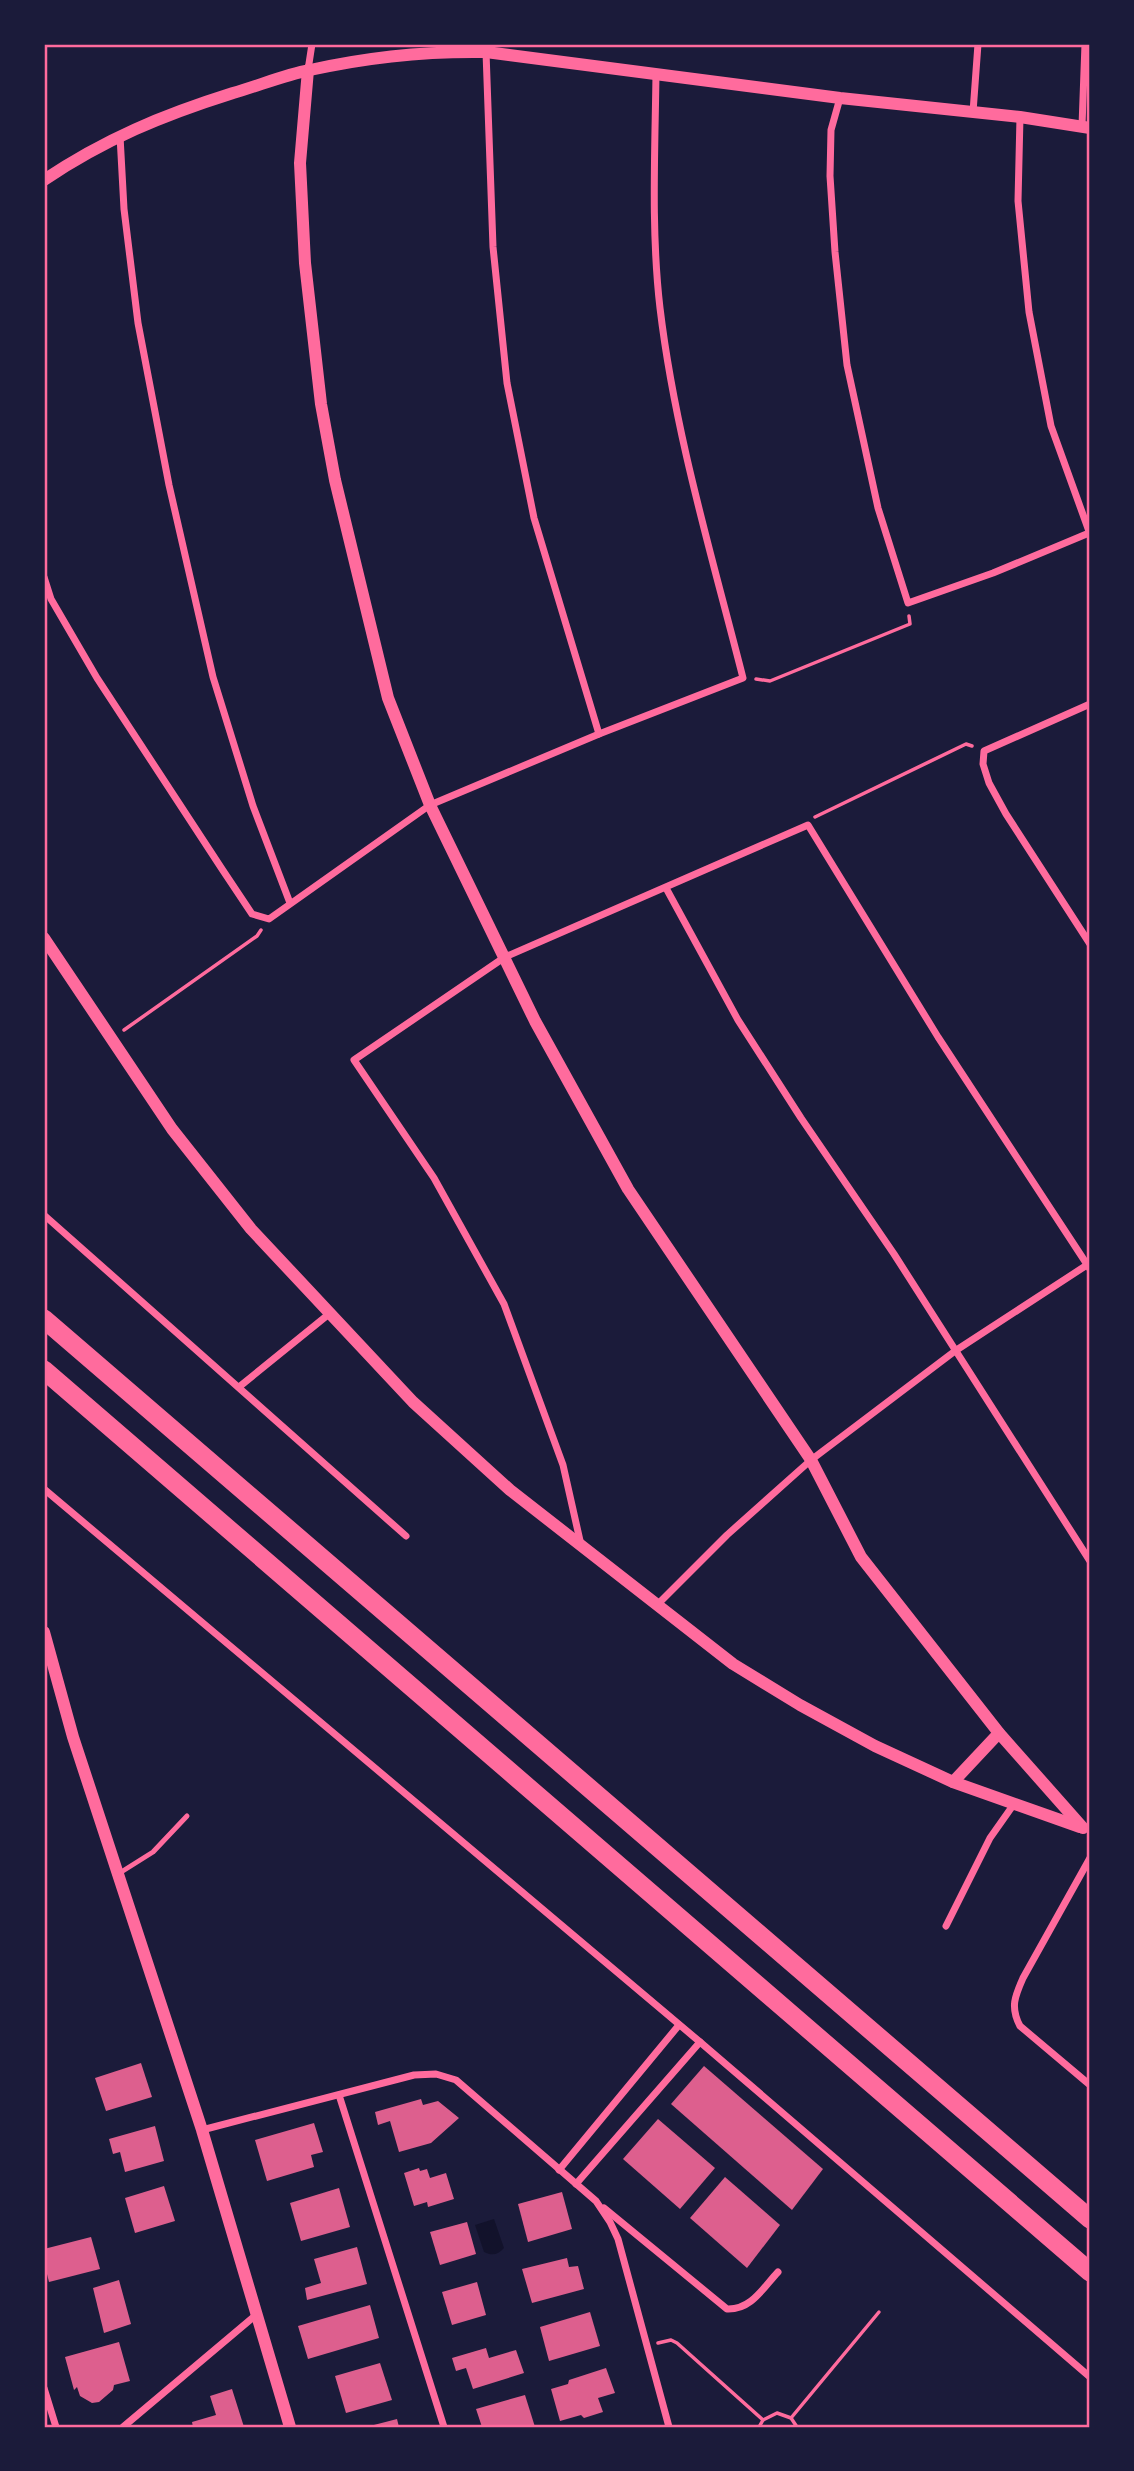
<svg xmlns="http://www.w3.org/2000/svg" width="1134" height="2471" viewBox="0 0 1134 2471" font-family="Bitter,serif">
<rect width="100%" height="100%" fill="#1b1b3a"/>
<path fill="#12122b" d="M494 2219 504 2248C498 2255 492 2256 484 2252L475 2225Z"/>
<g fill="#dd5f8e">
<path d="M141 2063 152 2097 106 2111 95 2078Z"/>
<path d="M704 2066 823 2169 792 2210 671 2104Z"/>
<path d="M421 2099 423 2105 438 2101 459 2118 431 2143 399 2152 390 2121 378 2125 375 2112Z"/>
<path d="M658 2119 715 2168 680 2209 623 2159Z"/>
<path d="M314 2123 323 2152 311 2155 314 2167 267 2181 255 2140Z"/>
<path d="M155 2126 164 2161 125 2172 120 2152 113 2154 109 2139Z"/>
<path d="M419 2168 420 2171 427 2169 430 2178 446 2173 454 2199 428 2207 427 2202 414 2206 404 2173Z"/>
<path d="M725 2177 780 2225 747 2268 690 2218Z"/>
<path d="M164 2186 175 2221 135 2233 125 2198Z"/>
<path d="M339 2188 350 2227 301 2241 290 2203Z"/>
<path d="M562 2192 572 2229 528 2242 518 2204Z"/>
<path d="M467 2222 476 2254 440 2265 430 2232Z"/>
<path d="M91 2237 100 2269 49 2282 44 2262V2249Z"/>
<path d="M357 2247 367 2284 307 2300 305 2288 321 2283 314 2259Z"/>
<path d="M567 2258 569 2267 578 2266 584 2289 532 2303 522 2269Z"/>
<path d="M119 2280 131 2324 104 2333 93 2288Z"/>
<path d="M477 2282 486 2315 452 2325 442 2292Z"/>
<path d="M370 2305 379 2338 308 2359 298 2326Z"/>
<path d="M590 2312 600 2346 549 2361 540 2327Z"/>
<path d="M119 2342 130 2381 114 2385 113 2390 99 2402 92 2403 80 2396 77 2387 74 2390 65 2357Z"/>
<path d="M486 2348 489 2358 516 2350 524 2373 473 2389 466 2368 456 2371 452 2358Z"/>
<path d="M380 2363 392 2400 346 2413 335 2376Z"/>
<path d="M606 2368 615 2393 598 2398 603 2412 584 2418 581 2415 560 2421 551 2389 568 2384 569 2380Z"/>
<path d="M232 2389 244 2427H193L192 2422 216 2415 210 2396Z"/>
<path d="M525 2395 535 2427H482L476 2409Z"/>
<path d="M397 2419 399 2427H370V2426Z"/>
</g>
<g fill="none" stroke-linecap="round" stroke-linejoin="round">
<g stroke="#ff6b9d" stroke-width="3.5">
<path d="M756 679 770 681 910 624 909 616"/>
<path d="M815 817 966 744 972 746"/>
<path d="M124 1030 257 936 261 930"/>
<path d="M658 2343 671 2340 677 2343 763 2420"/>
<path d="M791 2418 879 2312"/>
<path d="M759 2427 763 2420 777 2413 791 2418 797 2427"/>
</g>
<path stroke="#ff6b9d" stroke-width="5" d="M118 1874 153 1852 187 1816"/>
<g stroke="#ff6b9d" stroke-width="7">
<path d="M486 52 493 247 507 383 534 518 599 734"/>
<path d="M308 70 312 44"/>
<path d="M840 98 831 130 830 176 835 252 847 365 878 508 908 603 993 573 1089 533"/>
<path d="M973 112 978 44"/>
<path d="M1020 117 1018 201 1029 312 1051 426 1090 534"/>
<path d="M1082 126 1085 44"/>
<path d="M120 136 124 209 138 323 169 485 213 677 253 806 290 903"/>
<path d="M44 577 51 599 97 678 222 869 252 914 269 919 430 805 599 734 743 678C712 556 675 434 660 308 651 231 655 152 656 74"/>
<path d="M1090 704 984 751 983 764 989 783 1006 814 1090 944"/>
<path d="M666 888 738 1020 801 1118 894 1254 1090 1561"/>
<path d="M44 1215 406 1536"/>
<path d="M239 1387 329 1314"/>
<path d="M44 1489 700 2042 1090 2377"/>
<path d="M581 1545 563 1465 504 1304 434 1178 354 1060 505 957 808 825 938 1037 1090 1269"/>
<path d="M658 1604 727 1535 811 1460 955 1351 1090 1263"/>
<path d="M1090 1858 1023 1978C1015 1996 1010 2007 1020 2026L1090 2085"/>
<path d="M946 1926 990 1838 1014 1804"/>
<path d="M339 2095 444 2427"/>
<path d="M202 2130 414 2075 436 2074 456 2080 596 2201 610 2222 618 2239 669 2427"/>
<path d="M559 2170 679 2025"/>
<path d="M576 2184 700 2042"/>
<path d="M604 2208 727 2309C751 2310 763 2288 778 2272"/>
<path d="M44 2388 56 2427"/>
<path d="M123 2427 256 2315"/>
</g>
<g stroke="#ff6b9d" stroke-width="12">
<path d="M308 70 300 163 305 263 321 404 335 480 388 698 430 805 535 1021 628 1189 811 1460 861 1557 999 1733 1083 1828"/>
<path d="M44 180C105 139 163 115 233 93 258 86 284 75 310 70 368 57 427 51 486 52L840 98 1020 117 1090 128"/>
<path d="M44 938 172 1129 251 1229 413 1402 510 1490 733 1664 800 1705 875 1746 953 1782 1080 1827"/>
<path d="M44 1632 73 1737 202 2130 290 2427"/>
<path d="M953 1782 999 1733"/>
</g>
<g stroke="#ff6b9d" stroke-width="19">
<path d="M44 1319 1090 2219"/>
<path d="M44 1370 1090 2272"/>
</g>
</g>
<rect width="1134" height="2471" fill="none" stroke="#1b1b3a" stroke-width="91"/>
<rect x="46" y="46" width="1042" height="2380" fill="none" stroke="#ff6b9d" stroke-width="2.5"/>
</svg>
